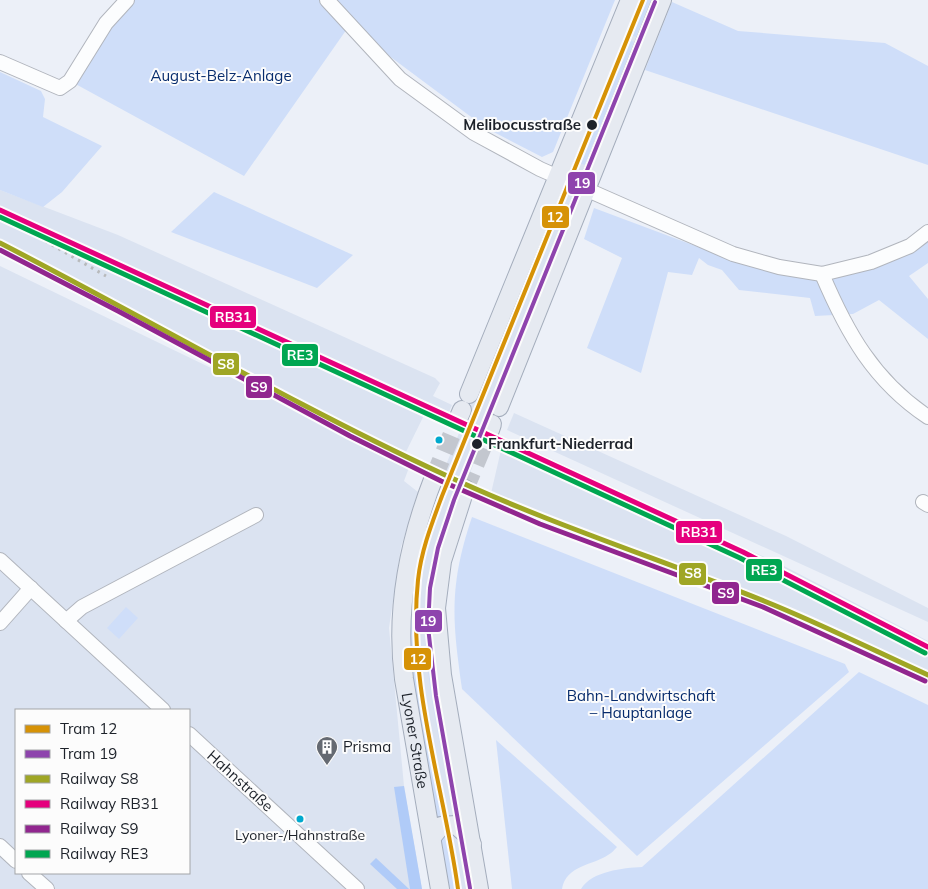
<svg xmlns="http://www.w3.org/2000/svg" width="928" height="889" viewBox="0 0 928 889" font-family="Mulish,sans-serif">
<rect width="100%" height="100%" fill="#ecf0f8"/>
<g fill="#dbe3f1" fill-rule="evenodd">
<path d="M637 0H654L584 174 576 175 569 169Z"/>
<path d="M562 182 579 190 438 556 455 818 442 816 437 819 408 661 415 561 432 499Z"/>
<path d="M0 190 118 235 435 378 440 383 433 396 452 405 449 412 430 403 402 460 410 465 404 481 418 492 401 547 389 628 404 786 422 889H0V266L372 446 0 254ZM16 710H189V873H16Z"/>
<path d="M514 413 786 536 928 608V622L507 430Z"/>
<path d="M504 437 782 565 928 641V682L794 621 489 502Z"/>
<path d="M443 834H457L470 889H447Z"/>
</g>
<g fill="#cfdef9">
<path d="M128 0H615L553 152 542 157 486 128 349 26 244 176 70 81Z"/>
<path d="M640 0H651L636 37 627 33Z"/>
<path d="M672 2 738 31 885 43 928 66V165L645 70Z"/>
<path d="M625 38 634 42 585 165 576 162Z"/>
<path d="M0 72 41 91 45 99 43 117 102 146 62 192 43 207 0 190Z"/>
<path d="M214 192 353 255 317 288 171 232Z"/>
<path d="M594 208 733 260 822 274 928 235V263L909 276 928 299V339L879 300 853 314 815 316 810 298 739 290 722 270 708 265 699 258 692 275 668 272 641 373 587 348 622 258 584 239Z"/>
<path d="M432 499 437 501 421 547 414 588 416 668 442 816 435 822C423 761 410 699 407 637 406 593 421 541 432 499Z"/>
<path d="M451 505 438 556 465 829 455 818C442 748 418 660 427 590 431 561 440 533 451 505Z"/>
<path d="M472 517 845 664 849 672 637 856 462 689C452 620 449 585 472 517Z"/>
<path d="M126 607 138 618 119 639 107 628Z"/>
<path d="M859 672 928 705V889H581C592 871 623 868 642 867Z"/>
<path d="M496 740 617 847C614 850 612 853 608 855 594 865 566 865 562 889H512Z"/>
<path d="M446 832 455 889H447L439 841Z"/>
</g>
<g fill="#b0cbf8">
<path d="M404 786 422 889H410L394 787Z"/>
<path d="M376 858 409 889H397L370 864Z"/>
</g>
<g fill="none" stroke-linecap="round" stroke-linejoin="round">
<g stroke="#c3c7cf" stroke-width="18" stroke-dasharray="18 9" stroke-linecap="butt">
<path d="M434 477 459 417"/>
<path d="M465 489 490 430"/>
</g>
<g stroke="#b1b5bd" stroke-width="16">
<g id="minor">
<path d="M327 0 400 79 474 133 540 169 733 254 779 267 822 274 871 262 910 246 928 232"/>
<path d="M0 62 60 88 70 81 106 23 127 0"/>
<path d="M822 274C847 333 874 381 928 417"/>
<path d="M923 502 928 505"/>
<path d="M0 560 163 710"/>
<path d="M66 621 82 607 256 515"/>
<path d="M0 623 31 588"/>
<path d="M189 734 357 889"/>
<path d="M0 846 16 861"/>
<path d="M29 873 47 889"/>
</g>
</g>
<g stroke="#a4adbc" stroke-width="20">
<g id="major">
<path d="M469 394 630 0"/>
<path d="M499 407 662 0"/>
<path d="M459 417 462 410"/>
<path d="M490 430 492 424"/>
<path id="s1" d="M434 477C409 541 395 610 404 679L440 889"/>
<path d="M465 489 442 561 436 608 442 675 479 889"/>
<path d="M432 837 441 826 456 825 465 833 472 844"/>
</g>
</g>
<use href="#minor" stroke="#fcfdfe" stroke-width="14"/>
<use href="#major" stroke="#e6eaf1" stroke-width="18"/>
<path stroke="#b8babc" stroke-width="3" stroke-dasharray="2.5 5" stroke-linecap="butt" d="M0 215 106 276"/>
<g stroke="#fcfcfc" stroke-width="9">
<path id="rail-1" d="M0 243C148 319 292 404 443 474 547 523 657 558 764 601 819 623 873 650 928 675"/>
</g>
<g stroke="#fcfcfc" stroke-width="9">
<path id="rail-2" d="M0 210 743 552 928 647"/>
</g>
<g stroke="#fcfcfc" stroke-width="9">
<path id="rail-3" d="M0 250 118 311 350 436 441 481 540 524 763 607 925 681"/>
</g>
<g stroke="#fcfcfc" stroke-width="9">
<path id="rail-4" d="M0 217 740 558 925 653"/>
</g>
<use href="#rail-1" stroke="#9fa625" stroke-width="5"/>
<use href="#rail-2" stroke="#e5007d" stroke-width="5"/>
<use href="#rail-3" stroke="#91268f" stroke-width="5"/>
<use href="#rail-4" stroke="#00a651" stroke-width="5"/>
<g stroke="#fcfcfc" stroke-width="8">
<path id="tram-1" d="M458 889C444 787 407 684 418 580 421 551 432 523 442 496L643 0"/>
</g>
<g stroke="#fcfcfc" stroke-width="8">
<path id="tram-2" d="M470 888 436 696 428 627 430 588 438 548 454 500 655 2"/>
</g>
<use href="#tram-1" stroke="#d69206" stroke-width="4"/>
<use href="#tram-2" stroke="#8e44ad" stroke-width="4"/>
</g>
<defs>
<g id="building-pin" transform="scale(1.125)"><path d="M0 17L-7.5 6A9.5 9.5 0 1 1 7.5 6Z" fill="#656a72" stroke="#fcfcfc"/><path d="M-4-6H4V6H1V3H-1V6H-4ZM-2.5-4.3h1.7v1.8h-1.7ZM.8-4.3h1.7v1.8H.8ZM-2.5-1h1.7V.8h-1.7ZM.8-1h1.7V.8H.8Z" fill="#fff"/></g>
</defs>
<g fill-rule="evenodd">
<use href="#building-pin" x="327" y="747"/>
</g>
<g fill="#1d222a" stroke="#fcfcfc" stroke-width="2">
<circle cx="592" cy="125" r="6"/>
<circle cx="477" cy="444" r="6"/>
</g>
<g fill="#00a9ce" stroke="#fcfcfc" stroke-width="2">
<circle cx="439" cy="440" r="4.5"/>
<circle cx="300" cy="819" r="4.5"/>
</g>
<g text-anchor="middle" stroke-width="4" stroke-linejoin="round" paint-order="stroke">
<g font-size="14" fill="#1d222a" stroke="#fcfcfc">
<text x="300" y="840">Lyoner-/Hahnstraße</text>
</g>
<g font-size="15" fill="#072c6d" stroke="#fcfcfc">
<text x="221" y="81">August-Belz-Anlage</text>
<text x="641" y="701">Bahn-Landwirtschaft<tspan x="641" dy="17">– Hauptanlage</tspan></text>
</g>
<g font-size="15" font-weight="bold" fill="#1d222a" stroke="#fcfcfc" text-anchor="end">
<text x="581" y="130">Melibocusstraße</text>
<text x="488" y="449" text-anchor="start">Frankfurt-Niederrad</text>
</g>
<g font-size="15" fill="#1d222a" stroke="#fcfcfc">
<text dy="5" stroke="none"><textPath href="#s1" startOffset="269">Lyoner Straße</textPath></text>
<text transform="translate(240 781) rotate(42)" y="5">Hahnstraße</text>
</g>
<g font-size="15" fill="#1d222a" stroke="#fcfcfc" text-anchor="start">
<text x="343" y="752">Prisma</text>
</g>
</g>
<g stroke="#fcfcfc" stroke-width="2">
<rect x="567" y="171" width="29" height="24" rx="5" fill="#8e44ad"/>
<rect x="541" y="205" width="29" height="24" rx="5" fill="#d69206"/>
<rect x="209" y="305" width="48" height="24" rx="5" fill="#e5007d"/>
<rect x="281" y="343" width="38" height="24" rx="5" fill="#00a651"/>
<rect x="212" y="352" width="28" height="24" rx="5" fill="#9fa625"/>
<rect x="245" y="375" width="28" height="24" rx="5" fill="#91268f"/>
<rect x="675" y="520" width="48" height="24" rx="5" fill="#e5007d"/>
<rect x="745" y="558" width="38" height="24" rx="5" fill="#00a651"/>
<rect x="678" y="562" width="29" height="24" rx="5" fill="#9fa625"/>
<rect x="711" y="581" width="29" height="24" rx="5" fill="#91268f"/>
<rect x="414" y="609" width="29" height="24" rx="5" fill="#8e44ad"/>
<rect x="403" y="647" width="29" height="24" rx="5" fill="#d69206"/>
</g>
<g font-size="14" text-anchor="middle" font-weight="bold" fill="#fff">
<text x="582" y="188">19</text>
<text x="555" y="222">12</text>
<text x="233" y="322">RB31</text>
<text x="300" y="360">RE3</text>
<text x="226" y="369">S8</text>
<text x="259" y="392">S9</text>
<text x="699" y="537">RB31</text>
<text x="764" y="575">RE3</text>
<text x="693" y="578">S8</text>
<text x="726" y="598">S9</text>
<text x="428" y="626">19</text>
<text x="418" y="664">12</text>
</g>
<rect x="15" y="709" width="175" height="165" fill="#fcfcfc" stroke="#a3a5a8"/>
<rect x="25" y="725" width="25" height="8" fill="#d69206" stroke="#a3a5a8"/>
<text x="60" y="734" font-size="15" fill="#1d222a">Tram 12</text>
<rect x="25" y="750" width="25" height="8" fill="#8e44ad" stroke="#a3a5a8"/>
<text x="60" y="759" font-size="15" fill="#1d222a">Tram 19</text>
<rect x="25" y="775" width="25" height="8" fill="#9fa625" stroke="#a3a5a8"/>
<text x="60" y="784" font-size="15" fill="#1d222a">Railway S8</text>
<rect x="25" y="800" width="25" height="8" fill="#e5007d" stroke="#a3a5a8"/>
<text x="60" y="809" font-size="15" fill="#1d222a">Railway RB31</text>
<rect x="25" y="825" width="25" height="8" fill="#91268f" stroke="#a3a5a8"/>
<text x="60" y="834" font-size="15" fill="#1d222a">Railway S9</text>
<rect x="25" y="850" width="25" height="8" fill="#00a651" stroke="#a3a5a8"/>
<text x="60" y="859" font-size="15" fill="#1d222a">Railway RE3</text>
</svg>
